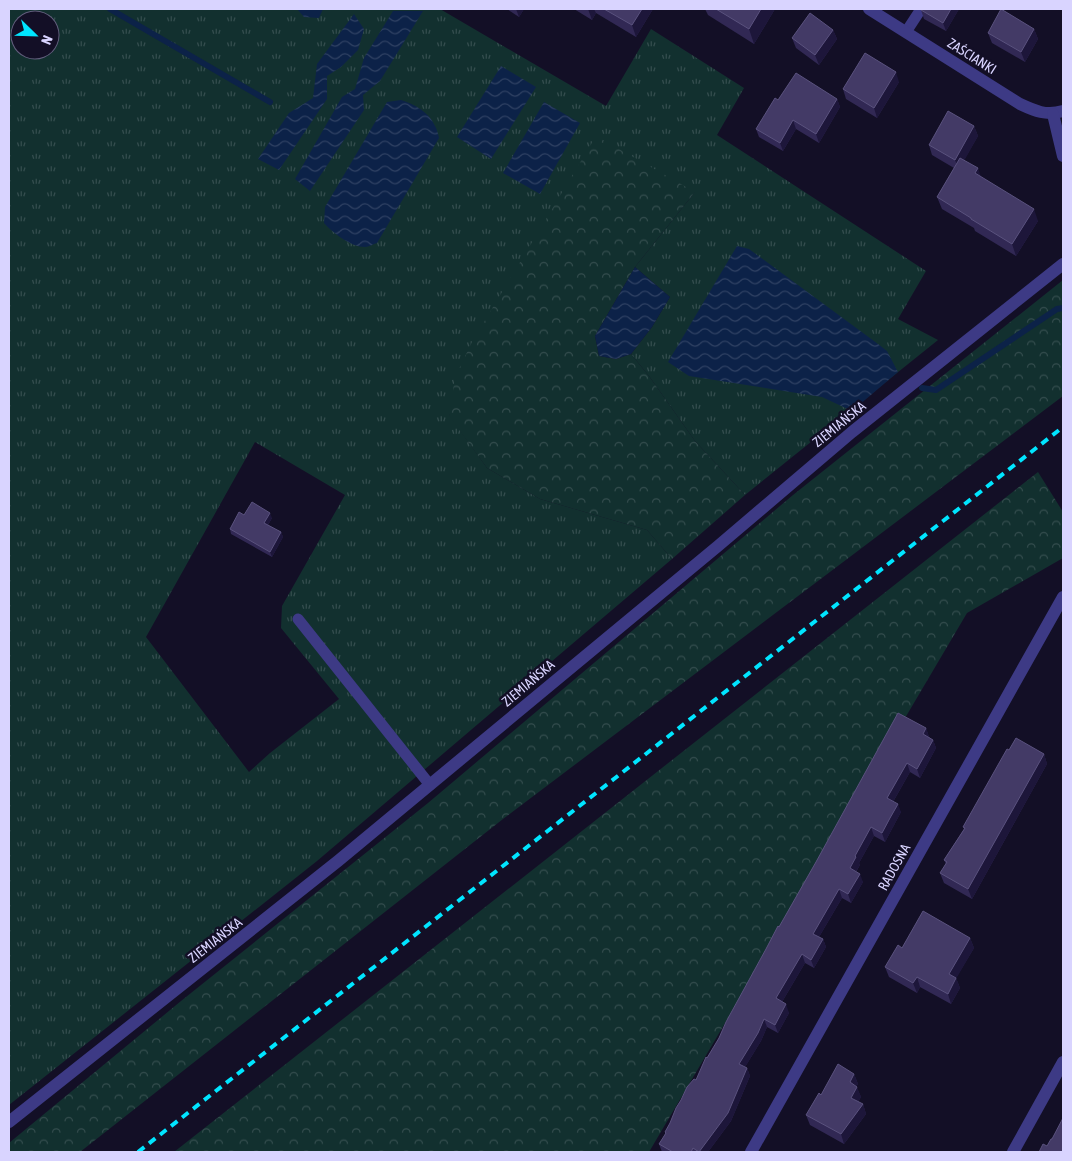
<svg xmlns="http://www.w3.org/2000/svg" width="1072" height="1161" viewBox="0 0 1072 1161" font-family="'Asap Condensed',sans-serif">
<defs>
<pattern id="grass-tufts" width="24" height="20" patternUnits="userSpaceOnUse" patternTransform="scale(1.25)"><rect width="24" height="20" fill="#12302f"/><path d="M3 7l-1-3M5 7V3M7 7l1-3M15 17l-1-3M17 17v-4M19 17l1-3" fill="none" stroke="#344d4e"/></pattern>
<pattern id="forest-crowns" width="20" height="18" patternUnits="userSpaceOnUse" patternTransform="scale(1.25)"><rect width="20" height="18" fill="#12302f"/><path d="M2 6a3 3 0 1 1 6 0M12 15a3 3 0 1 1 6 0" fill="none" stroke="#344d4e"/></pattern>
<pattern id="water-waves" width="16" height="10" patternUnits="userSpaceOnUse" patternTransform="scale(1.25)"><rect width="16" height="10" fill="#0c2248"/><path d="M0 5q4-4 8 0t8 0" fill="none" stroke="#2f4163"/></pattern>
</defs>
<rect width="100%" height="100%" fill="#130f26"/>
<path fill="url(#grass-tufts)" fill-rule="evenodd" d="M9 9H440L606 106 651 29 744 88 717 135 926 271 898 319 938 340 745 495 695 441 649 376 631 354 652 327 670 297 635 267 695 192 449 415 487 468 540 499 647 530 672 559 317 861 9 1105ZM20 20H50V50H20ZM255 442 345 495 282 606 281 628 339 699 270 753 249 772 146 637Z"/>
<g fill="url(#forest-crowns)">
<path d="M596 136 695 192 635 267 595 336 599 356 616 359 631 354 649 376 695 441 745 495 672 559 647 530 540 499 487 468 449 416 455 377 472 342Z"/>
<path d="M1063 280V396L503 819 80 1152H9V1143L181 1001 428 803 793 495Z"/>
<path d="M1038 472 1063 512V558L967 613 649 1152H174Z"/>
</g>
<g fill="url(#water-waves)">
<path d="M297 9H323L319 18 304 17Z"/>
<path d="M393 11H423L380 81 363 95 364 110 310 191 295 179 342 97 355 89 364 58Z"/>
<path d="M354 14 364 29 358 50 341 67 327 76V99L279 170 258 159 289 113 313 98 317 64Z"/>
<path d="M501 66 536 87 491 159 457 137Z"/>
<path d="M401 100C414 104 429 112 435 126 437 129 438 134 439 138L377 243C373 244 369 247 365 247 351 247 333 233 324 223L325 207 387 102Z"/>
<path d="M544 102 580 123 540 194 503 173Z"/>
<path d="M737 246 749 249 878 344 887 351 898 372 852 411 822 397 689 376 668 362Z"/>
<path d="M635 267 670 297 652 327 631 354 616 359 599 356 595 336Z"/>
</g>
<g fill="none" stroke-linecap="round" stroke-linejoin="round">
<g stroke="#0c2248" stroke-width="6">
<path d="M110 9 270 102"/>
<path d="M922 388 936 390 1057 309 1063 308"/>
</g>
<g stroke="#3d3a85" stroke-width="11">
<path d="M906 32 921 9"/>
<path d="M298 619 430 785"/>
</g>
<g stroke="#3d3a85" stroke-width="12">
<path d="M869 9 1020 104C1035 111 1046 116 1063 111"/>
<path d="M1053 114 1063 156"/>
<path d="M9 1122 338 861 718 546 852 432 1063 264"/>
<path d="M751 1152 1063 597"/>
<path d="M1013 1152 1063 1062"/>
</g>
<path stroke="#00e5ff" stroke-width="4" stroke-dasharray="8 6" stroke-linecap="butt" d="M138 1152 1063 427"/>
</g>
<g fill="#312854">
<path d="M507 9H524L519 17Z"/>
<path d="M574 9H653L636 37 596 13 592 20Z"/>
<path d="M705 9H775L754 44 708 15Z"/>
<path d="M922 9H959L946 31 924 19 921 10Z"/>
<path d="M1034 29 1038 39 1025 62 992 43 988 33Z"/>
<path d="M833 30 837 39 819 65 796 48 792 38Z"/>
<path d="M899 82 877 118 846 99 843 89Z"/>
<path d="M837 99 840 107 819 143 796 129 783 151 759 137 756 129 778 100Z"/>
<path d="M974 126 978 136 964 160 980 176 1038 221 1016 256 975 231 974 228 942 209 937 197 954 168 932 155 929 145Z"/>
<path d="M244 515 272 518 268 525 281 532 283 537 272 557 231 534 230 529Z"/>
<path d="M926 728 929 737 933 740 936 748 920 778 910 772 893 802 901 812 885 842 874 836 859 863 860 865 856 872 863 882 851 903 842 898 819 937 823 939 826 947 814 968 805 963 782 1002 789 1013 778 1033 767 1027 761 1041 745 1067 747 1068 750 1076 731 1121 708 1152H662L659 1144 665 1134V1132L696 1080 707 1058 719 1038 779 927Z"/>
<path d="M1009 750 1044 754 1047 764 972 899 944 883 940 873 946 864 944 860 964 829 963 827Z"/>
<path d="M970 938 974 948 956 978 960 988 951 1004 920 987 917 993 889 977 885 967 902 948Z"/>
<path d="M854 1074 858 1084 856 1086 861 1097 858 1102 863 1104 866 1114 844 1144 810 1125 806 1115 821 1095Z"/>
</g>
<g fill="#1d163a">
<path d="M516 9H524L519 17Z"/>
<path d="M588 9H594L596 13 592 20Z"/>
<path d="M642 9H653L636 37 632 25Z"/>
<path d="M761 9H775L754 44 749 29Z"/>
<path d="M951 9H959L946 31 943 23Z"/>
<path d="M1034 29 1038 39 1025 62 1021 52Z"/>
<path d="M833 30 837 39 819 65 815 55Z"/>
<path d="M896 72 899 82 877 118 874 108Z"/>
<path d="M837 99 840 107 819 143 816 134Z"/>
<path d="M793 120 796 129 783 151 780 143Z"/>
<path d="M974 126 978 136 959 170 955 160Z"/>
<path d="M978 168 982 180 975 173Z"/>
<path d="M1034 209 1038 221 1016 256 1012 244Z"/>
<path d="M270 513 272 518 266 528 264 523Z"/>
<path d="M281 532 283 537 272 557 270 552Z"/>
<path d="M926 728 929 737 926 743 923 734Z"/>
<path d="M933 740 936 748 920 778 917 769Z"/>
<path d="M1044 754 1047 764 972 899 968 889Z"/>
<path d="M907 763 910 772 890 807 887 798Z"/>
<path d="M898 804 901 812 885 842 882 833Z"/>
<path d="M871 827 874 836 859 863 860 865 853 876 850 868 855 856Z"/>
<path d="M860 874 863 882 851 903 848 894Z"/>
<path d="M839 889 842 898 816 942 813 934Z"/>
<path d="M970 938 974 948 953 984 949 974Z"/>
<path d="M823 939 826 947 814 968 811 960Z"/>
<path d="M802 954 805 963 779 1007 776 998Z"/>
<path d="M917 977 920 987 917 993 913 983Z"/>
<path d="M956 978 960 988 951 1004 948 994Z"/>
<path d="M786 1004 789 1013 778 1033 775 1025Z"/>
<path d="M764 1019 767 1027 761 1041 742 1072 739 1064Z"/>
<path d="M747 1068 750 1076 731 1121 708 1152H699Z"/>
<path d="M854 1074 858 1084 853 1092 850 1082Z"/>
<path d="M857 1087 861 1097 855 1108 851 1098Z"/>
<path d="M863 1104 866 1114 844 1144 841 1134Z"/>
</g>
<g fill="#433a66" stroke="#5a527e">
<path d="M604 9H642L632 25Z"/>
<path d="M716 9H761L749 29Z"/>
<path d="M922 9H951L943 23 921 10Z"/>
<path d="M1001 9 1034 29 1021 52 988 33Z"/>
<path d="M810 13 833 30 815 55 792 38Z"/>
<path d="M865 53 896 72 874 108 843 89Z"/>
<path d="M796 73 837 99 816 134 793 120 780 143 756 129 775 98 778 100Z"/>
<path d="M948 111 974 126 955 160 929 145Z"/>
<path d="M960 158 978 168 975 173 1034 209 1012 244 971 219V218L937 197Z"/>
<path d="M252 502 270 513 264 523 281 532 270 552 230 529 239 512 244 515Z"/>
<path d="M898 713 926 728 923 734 933 740 917 769 907 763 887 798 898 804 890 818 882 833 871 827 855 856 856 857 850 868 860 874 848 894 839 889 813 934 823 939 811 960 802 954 776 998 786 1004 775 1025 764 1019 758 1033 739 1064 747 1068 728 1113 699 1152 693 1148 691 1152H673L659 1144 666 1133 665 1132 670 1123 676 1108 681 1100 687 1087 694 1079 696 1080 706 1057 707 1058 719 1038 726 1022 766 949 778 926 779 927 816 862Z"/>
<path d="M1016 738 1044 754 968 889 940 873 947 862 944 860 965 828 963 827 1007 749 1009 750Z"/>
<path d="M923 911 970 938 949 974 956 978 948 994 917 977 913 983 885 967 898 945 902 948Z"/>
<path d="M838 1064 854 1074 850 1082 857 1087 851 1098 863 1104 841 1134 806 1115 819 1093 821 1095Z"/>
<path d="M1063 1118V1152H1039L1043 1144 1047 1146 1051 1139H1052Z"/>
</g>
<g text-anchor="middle" stroke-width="5" stroke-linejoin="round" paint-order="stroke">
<g font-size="14" fill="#d9d4ff" stroke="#130f26">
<text transform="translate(972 56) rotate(32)" y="5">ZAŚCIANKI</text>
<text transform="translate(839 424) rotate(-39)" y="5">ZIEMIAŃSKA</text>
<text transform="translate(528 683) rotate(-40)" y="5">ZIEMIAŃSKA</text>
<text transform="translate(894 867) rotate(-61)" y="5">RADOSNA</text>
<text transform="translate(215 940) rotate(-38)" y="5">ZIEMIAŃSKA</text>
</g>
</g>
<rect width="1072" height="1161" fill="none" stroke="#d9d4ff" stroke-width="20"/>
<g transform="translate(35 35) rotate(113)"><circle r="24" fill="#130f26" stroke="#625e7d"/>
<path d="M0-4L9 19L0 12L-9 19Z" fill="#00e5ff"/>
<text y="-8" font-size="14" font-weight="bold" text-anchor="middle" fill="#d9d4ff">N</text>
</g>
</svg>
